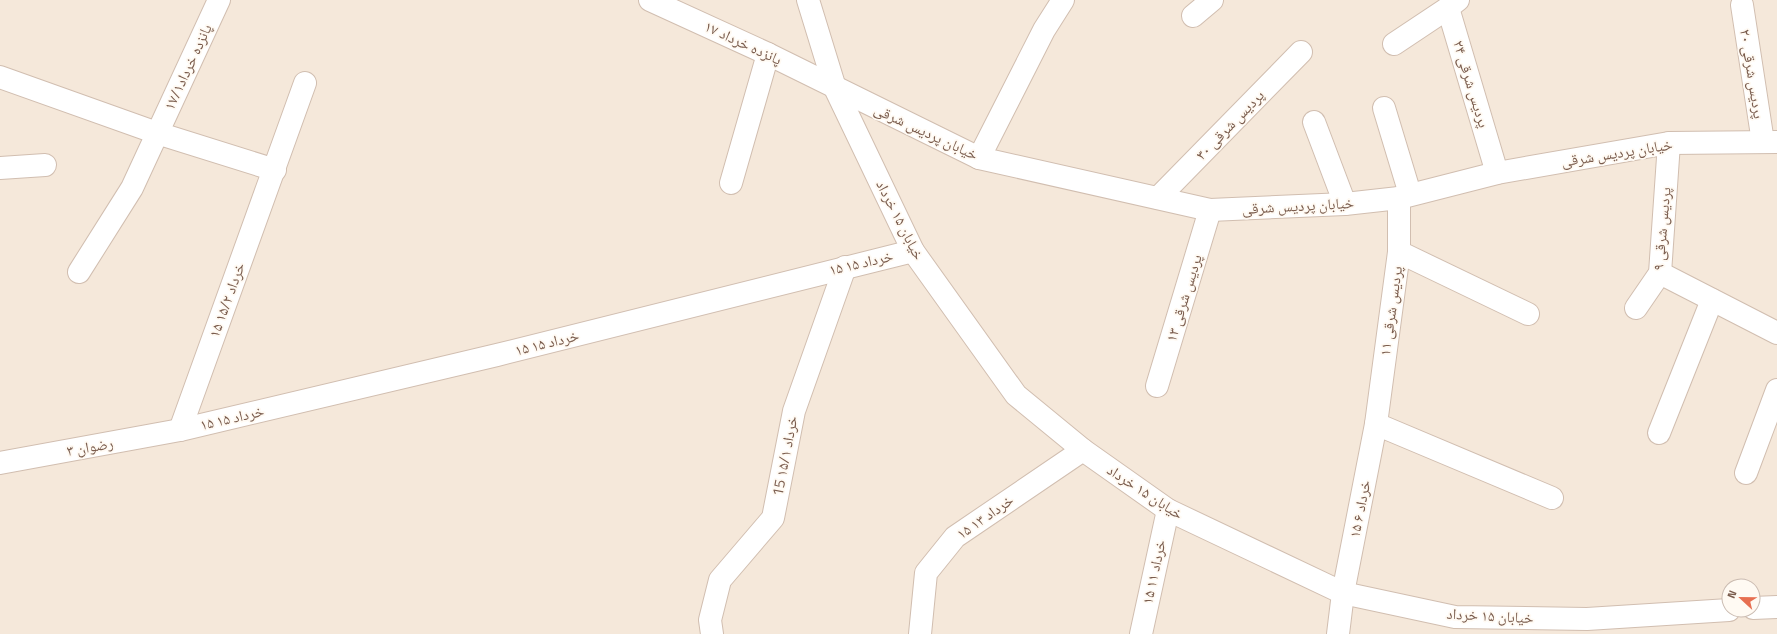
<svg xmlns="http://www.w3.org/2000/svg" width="1777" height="634" viewBox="0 0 1777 634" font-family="'Titillium Web','Noto Naskh Arabic',sans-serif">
<rect width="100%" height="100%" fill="#fdf6ec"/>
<path fill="#f5e8da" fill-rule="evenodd" d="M0 0H1777V634H0ZM1729 586H1753V610H1729Z"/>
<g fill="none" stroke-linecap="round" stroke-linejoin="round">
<g stroke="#d1beb0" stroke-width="24">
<g id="minor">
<path d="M650 0 768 54 979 158 1210 210 1345 204 1399 198 1497 173 1669 143 1777 142"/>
<path d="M808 0 835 88 913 251 1016 395 1083 450 1168 510 1343 593 1455 617 1587 619 1729 610"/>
<path d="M1458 0 1448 8 1497 173"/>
<path d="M1742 5 1763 142"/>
<path d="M1193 16 1212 0"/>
<path d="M1394 44 1448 8"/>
<path d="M0 77 157 133 275 170"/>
<path d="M1384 108 1410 194"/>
<path d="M1314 122 1345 204"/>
<path d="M979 158 1044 30 1063 0"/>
<path d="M0 168 45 165"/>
<path d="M731 183 768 54"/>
<path d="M1158 198 1301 52"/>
<path d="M1399 252 1528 314"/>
<path d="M79 272 132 188 219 0"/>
<path d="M1660 273 1777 333"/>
<path d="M1636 308 1660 273 1669 143"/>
<path d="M1157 386 1210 210"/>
<path d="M1376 424 1552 498"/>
<path d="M180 430 305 83"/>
<path d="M1659 433 1712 300"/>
<path d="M0 463 180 430 497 355 913 251"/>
<path d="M1746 473 1777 390"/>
<path d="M1753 608 1777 607"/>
<path d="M712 634 710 620 720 580 773 518 794 411 845 267"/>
<path d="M920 634 926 573 955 537 1083 450"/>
<path d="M1141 634 1168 510"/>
<path d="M1338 634 1343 593 1376 424 1399 252V198"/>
</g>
</g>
<use href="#minor" stroke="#fff" stroke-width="22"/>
</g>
<g text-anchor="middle" stroke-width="3.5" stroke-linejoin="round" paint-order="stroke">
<g font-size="15" fill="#7a5c4d" stroke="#fffaf3">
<text transform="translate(743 43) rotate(25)" y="5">پانزده خرداد ۱۷</text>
<text transform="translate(188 67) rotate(-65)" y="5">پانزده خرداد۱۷/۱</text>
<text transform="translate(1752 74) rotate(81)" y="5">پردیس شرقی ۲۰</text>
<text transform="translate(1471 84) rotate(73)" y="5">پردیس شرقی ۲۴</text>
<text transform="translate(1230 125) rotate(-46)" y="5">پردیس شرقی ۳۰</text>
<text transform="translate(926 132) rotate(25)" y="5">خیابان پردیس شرقی</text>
<text transform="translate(1617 153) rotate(-9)" y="5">خیابان پردیس شرقی</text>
<text transform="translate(1298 206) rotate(-3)" y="5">خیابان پردیس شرقی</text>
<text transform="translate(900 220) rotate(63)" y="5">خیابان ۱۵ خرداد</text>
<text transform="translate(1662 229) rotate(-85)" y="5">پردیس شرقی ۹</text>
<text transform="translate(861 263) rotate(-13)" y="5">۱۵ خرداد ۱۵</text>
<text transform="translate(1184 298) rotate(-73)" y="5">پردیس شرقی ۱۳</text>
<text transform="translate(227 300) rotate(-70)" y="5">۱۵ خرداد ۱۵/۲</text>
<text transform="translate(1391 311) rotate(-82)" y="5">پردیس شرقی ۱۱</text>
<text transform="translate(547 343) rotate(-14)" y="5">۱۵ خرداد ۱۵</text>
<text transform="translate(232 418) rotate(-13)" y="5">۱۵ خرداد ۱۵</text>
<text transform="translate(90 447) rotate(-10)" y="5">رضوان ۳</text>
<text transform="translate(785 456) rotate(-79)" y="5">15 خرداد ۱۵/۱</text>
<text transform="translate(1145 492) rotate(33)" y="5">خیابان ۱۵ خرداد</text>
<text transform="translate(1360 509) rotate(-79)" y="5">۱۵ خرداد ۶</text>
<text transform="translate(985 517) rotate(-35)" y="5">۱۵ خرداد ۱۳</text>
<text transform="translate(1154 572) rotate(-78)" y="5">۱۵ خرداد ۱۱</text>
<text transform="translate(1490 616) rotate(3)" y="5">خیابان ۱۵ خرداد</text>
</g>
</g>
<g transform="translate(1741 598) rotate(292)"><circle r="19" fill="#fffaf3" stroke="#cabbb1"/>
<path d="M0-3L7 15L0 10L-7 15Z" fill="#e76f51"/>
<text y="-6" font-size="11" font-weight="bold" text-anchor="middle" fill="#7a5c4d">N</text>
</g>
</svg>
